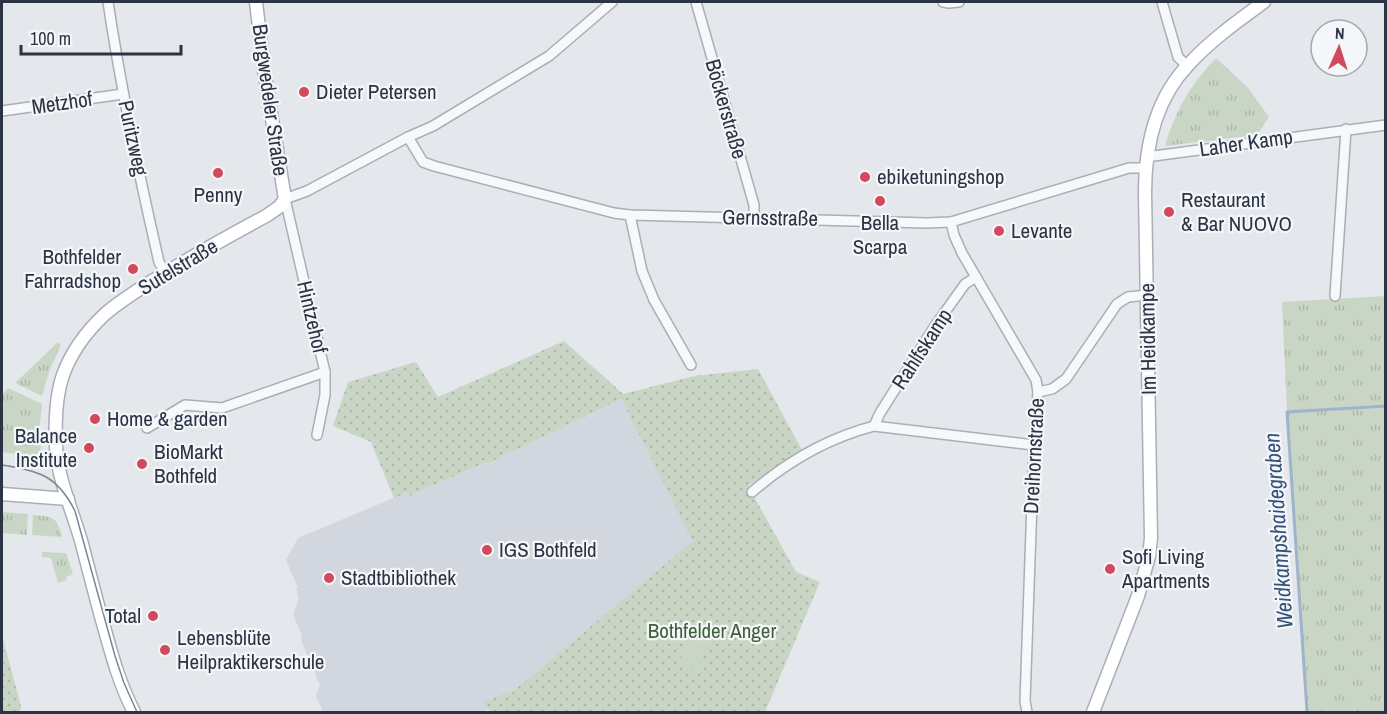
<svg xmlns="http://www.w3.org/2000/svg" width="1387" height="714" viewBox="0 0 1387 714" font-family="'Archivo Narrow',sans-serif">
<defs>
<pattern id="grass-tufts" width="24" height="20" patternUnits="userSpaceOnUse" patternTransform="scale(1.5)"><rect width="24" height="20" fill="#c9d6c5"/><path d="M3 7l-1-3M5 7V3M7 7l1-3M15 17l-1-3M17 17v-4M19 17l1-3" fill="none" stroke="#adb8ab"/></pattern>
<pattern id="park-dots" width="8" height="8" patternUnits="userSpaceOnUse" patternTransform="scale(1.5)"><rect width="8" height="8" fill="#c9d6c5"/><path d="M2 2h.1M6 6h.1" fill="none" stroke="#adb8ab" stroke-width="1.8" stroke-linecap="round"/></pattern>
</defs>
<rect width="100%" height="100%" fill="#e4e7ec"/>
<path fill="#d2d6de" d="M621 399 694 541 511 693 510 691 485 702 488 709 480 712H323L316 696 320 685 301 640 302 636 293 614 299 598 296 589 298 588 286 560 298 538 408 492 409 496 486 463H489Z"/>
<g fill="url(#grass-tufts)">
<path d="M1216 58 1248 88 1269 117 1257 135 1165 146C1175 111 1191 84 1216 58Z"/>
<path d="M1385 296V712H1307L1287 412 1282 302Z"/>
<path d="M58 342 61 345 50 369 42 396 15 383Z"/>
<path d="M8 388 42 404 39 432 41 449 35 457 2 452V395Z"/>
<path d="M2 512 28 514 27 535 2 533Z"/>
<path d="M33 515C53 517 57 516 62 537L32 535Z"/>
<path d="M42 552 66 553 73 574 66 577 67 580 58 583 51 558 42 557Z"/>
</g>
<g fill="url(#park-dots)">
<path d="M564 341 623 394 694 376 758 369 802 450 748 486 796 572 820 582 765 712H491L488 709 484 702 510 691 511 693 693 541 621 399 489 463H485L409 496 408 492 394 498 371 442 333 426 348 382 416 362 438 397Z"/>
<path d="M2 635 21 706 20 712H2Z"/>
</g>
<path fill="#c9d6c5" d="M696 624 714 632 696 671 678 663Z"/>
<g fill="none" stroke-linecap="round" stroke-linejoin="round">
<path stroke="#9fb4cc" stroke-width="3" d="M1307 711 1287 412 1386 406"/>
<g stroke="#a9aeb7" stroke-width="12">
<g id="street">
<path d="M108 2C121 89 139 175 159 262L165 273"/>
<path d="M696 2 754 205V218"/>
<path d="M943 2 949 3 959 2"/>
<path d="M1162 2 1178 57 1187 66"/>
<path d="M2 111 123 94"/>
<path d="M408 137 423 162 434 166 614 213 630 215 927 223 951 222 1129 168H1145"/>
<path d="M1146 157 1386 125"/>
<path d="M630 215 642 271 654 300 691 365"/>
<path d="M951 222 954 235 962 253 1036 380 1038 392 1034 445 1025 701 1027 712"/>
<path d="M1335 296 1346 129"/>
<path d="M1038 392 1052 389 1066 379 1117 304 1128 297 1147 295"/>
<path d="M874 426 880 413 935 326 965 284 976 277"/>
<path d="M147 428 185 405 222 408 325 372"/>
<path d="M317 435 325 395V372L285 199 307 191 408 137 433 126 549 56 612 2"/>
<path d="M752 492C788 461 828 438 874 426L1034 445"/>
</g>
</g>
<g stroke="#a9aeb7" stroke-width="15">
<g id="secondary">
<path d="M2 494 68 499"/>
<path d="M134 712C120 685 112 656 104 627 96 599 89 571 82 544 73 512 58 480 56 447 55 424 55 398 63 375 71 353 87 331 104 315 116 304 131 295 144 286 184 261 225 238 266 216L279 207 285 199 264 70 256 2"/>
<path d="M1093 712 1138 596 1149 556 1151 538 1145 193C1145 146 1155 99 1189 64 1211 40 1238 21 1264 2"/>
</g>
</g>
<use href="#street" stroke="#f7f8fa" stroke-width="9"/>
<use href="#secondary" stroke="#fff" stroke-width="12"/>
<path stroke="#7d8696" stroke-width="1.5" d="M2 465C39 471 57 475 75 511L115 656 124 683 137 712"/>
</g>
<g fill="#d1495b" stroke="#f4f6f9" stroke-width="2">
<circle cx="304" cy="92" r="6"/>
<circle cx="218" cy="173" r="6"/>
<circle cx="865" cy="177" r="6"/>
<circle cx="880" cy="201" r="6"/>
<circle cx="1169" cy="212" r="6"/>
<circle cx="999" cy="231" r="6"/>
<circle cx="133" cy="269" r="6"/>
<circle cx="95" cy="419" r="6"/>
<circle cx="89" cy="448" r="6"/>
<circle cx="142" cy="464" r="6"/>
<circle cx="487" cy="550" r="6"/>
<circle cx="1110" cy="569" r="6"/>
<circle cx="329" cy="578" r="6"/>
<circle cx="153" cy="616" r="6"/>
<circle cx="165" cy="650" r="6"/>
</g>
<g text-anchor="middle" stroke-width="4.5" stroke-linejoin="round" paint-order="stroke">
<g font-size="21" fill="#2b3445" stroke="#f4f6f9" text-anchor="start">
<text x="316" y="99">Dieter Petersen</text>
<text x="877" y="184">ebiketuningshop</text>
<text x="218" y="202" text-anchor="middle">Penny</text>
<text x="1181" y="207">Restaurant<tspan x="1181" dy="24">&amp; Bar NUOVO</tspan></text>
<text x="880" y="230" text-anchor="middle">Bella<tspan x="880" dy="24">Scarpa</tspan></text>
<text x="1011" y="238">Levante</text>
<text x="121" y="264" text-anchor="end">Bothfelder<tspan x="121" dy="24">Fahrradshop</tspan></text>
<text x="107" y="426">Home &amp; garden</text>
<text x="77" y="443" text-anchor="end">Balance<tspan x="77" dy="24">Institute</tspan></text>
<text x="154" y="459">BioMarkt<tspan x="154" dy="24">Bothfeld</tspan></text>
<text x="499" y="557">IGS Bothfeld</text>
<text x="1122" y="564">Sofi Living<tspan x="1122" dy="24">Apartments</tspan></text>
<text x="341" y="585">Stadtbibliothek</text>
<text x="141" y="623" text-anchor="end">Total</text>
<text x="177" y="645">Lebensblüte<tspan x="177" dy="24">Heilpraktikerschule</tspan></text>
</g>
<g font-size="21" fill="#2b3445" stroke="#f4f6f9">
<text transform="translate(270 100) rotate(82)" y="7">Burgwedeler Straße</text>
<text transform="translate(62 103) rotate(-8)" y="7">Metzhof</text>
<text transform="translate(726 109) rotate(74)" y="7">Böckerstraße</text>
<text transform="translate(133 138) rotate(78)" y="7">Puritzweg</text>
<text transform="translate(1246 143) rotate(-8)" y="7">Laher Kamp</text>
<text transform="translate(770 218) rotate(1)" y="7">Gernsstraße</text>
<text transform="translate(178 267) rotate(-31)" y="7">Sutelstraße</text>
<text transform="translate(312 317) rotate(77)" y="7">Hintzehof</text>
<text transform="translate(1148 339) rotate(-91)" y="7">Im Heidkampe</text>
<text transform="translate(922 349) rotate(-57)" y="7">Rahlfskamp</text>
<text transform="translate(1034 456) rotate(-87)" y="7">Dreihornstraße</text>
</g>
<g font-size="21" fill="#3f6138" stroke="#f4f6f9">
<text x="712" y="638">Bothfelder Anger</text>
</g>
<g font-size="22" font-style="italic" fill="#34527a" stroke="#f4f6f9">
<text transform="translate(1278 531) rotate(-94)" y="8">Weidkampshaidegraben</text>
</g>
</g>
<rect width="1387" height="714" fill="none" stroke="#2b3445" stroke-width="6"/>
<g transform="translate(1339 48) rotate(3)"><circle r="28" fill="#f4f6f9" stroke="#a4a8b1" stroke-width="1.5"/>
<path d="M0-4.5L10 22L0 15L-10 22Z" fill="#d1495b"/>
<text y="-9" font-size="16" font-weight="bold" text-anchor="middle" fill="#2b3445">N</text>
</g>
<path d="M21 45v9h160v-9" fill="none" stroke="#2b3445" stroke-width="3"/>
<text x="30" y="45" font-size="18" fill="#2b3445" stroke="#f4f6f9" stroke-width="4.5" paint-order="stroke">100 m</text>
</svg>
